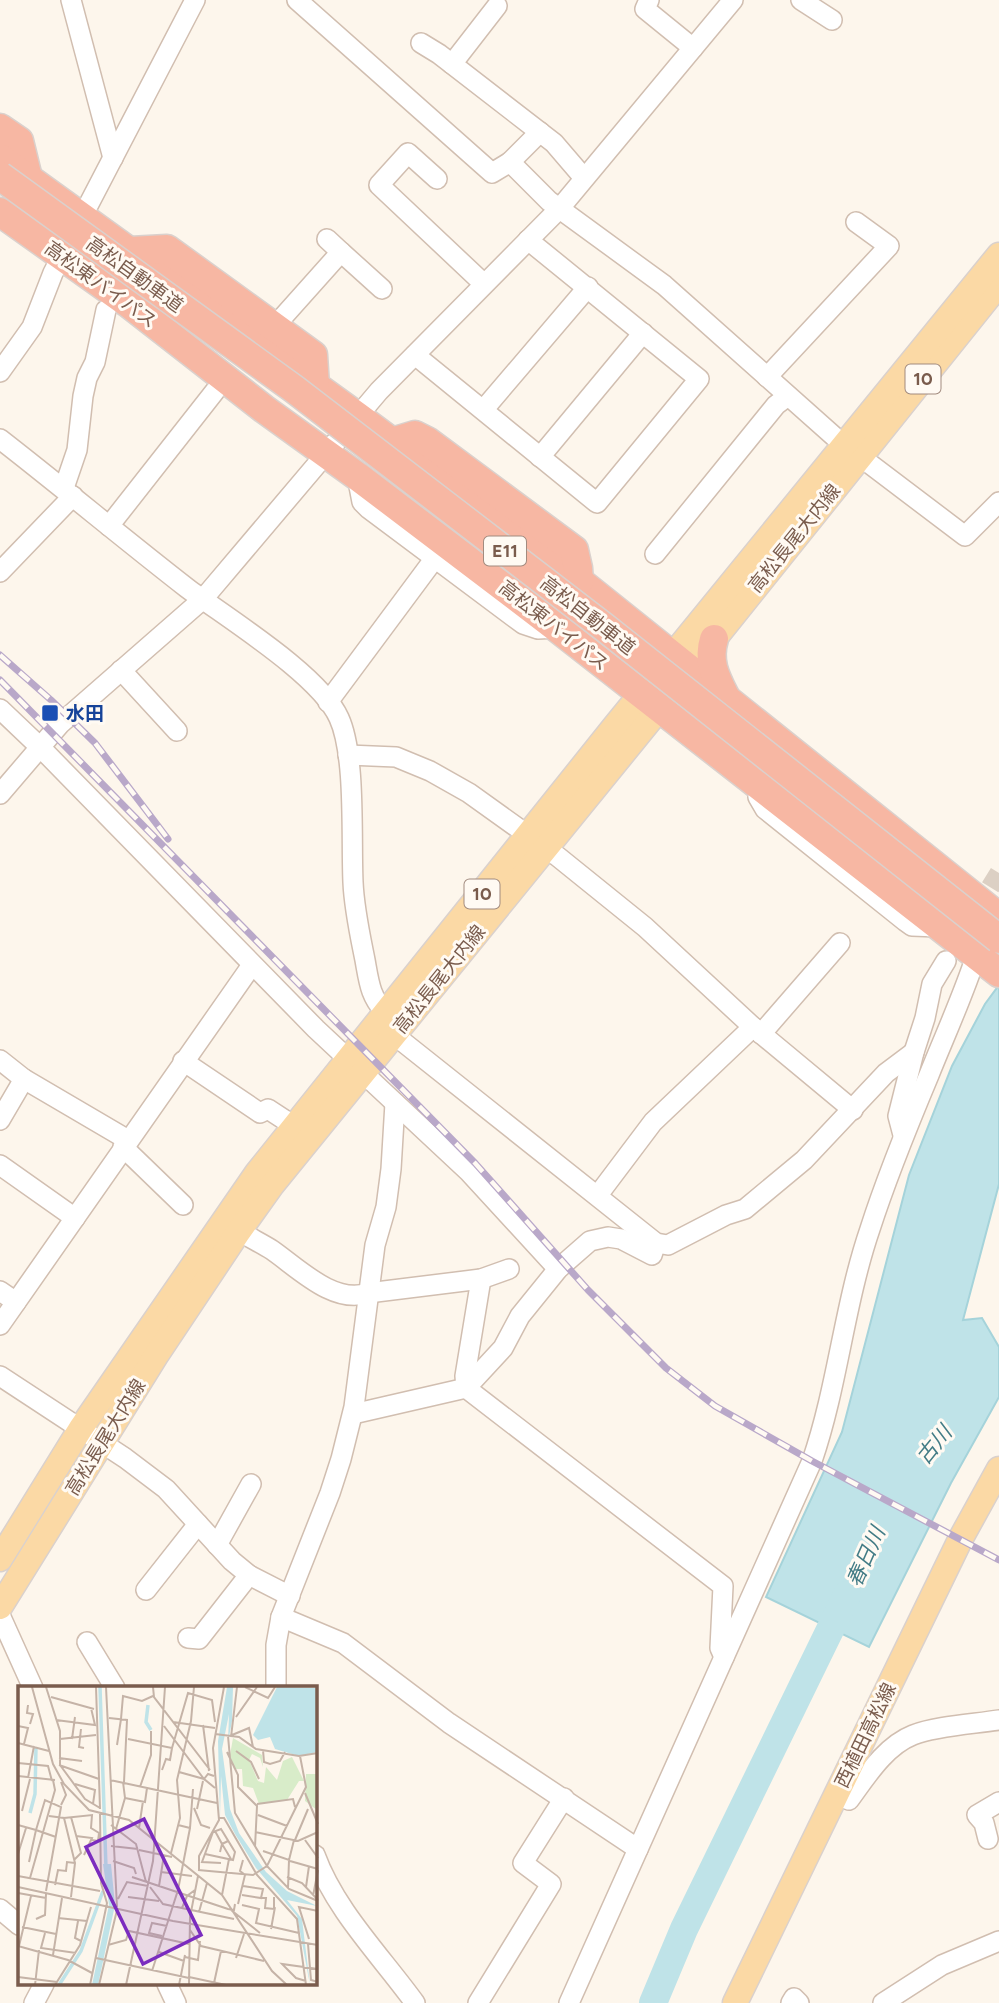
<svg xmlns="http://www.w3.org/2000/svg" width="999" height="2003" viewBox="0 0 999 2003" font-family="Figtree,'Noto Sans JP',sans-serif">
<rect width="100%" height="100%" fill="#fdf6ec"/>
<path fill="#bfe3e8" stroke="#a5d3da" stroke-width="2" d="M999 985V1184L963 1320 982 1318 999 1347V1397L951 1483 869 1647 766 1597 842 1432 909 1175 952 1066 985 1004Z"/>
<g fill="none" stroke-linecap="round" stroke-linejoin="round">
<path stroke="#bfe3e8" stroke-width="28" d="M653 2003 684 1929 847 1595"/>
<path stroke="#dcd0c4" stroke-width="19" stroke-dasharray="19 10" stroke-linecap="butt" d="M975 912 999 873"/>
<g stroke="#d1beb0" stroke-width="22">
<g id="minor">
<path d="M71 0 113 158"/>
<path d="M297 0 492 173 510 162 549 201 664 285 837 439 965 536 999 502"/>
<path d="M649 0 645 9 693 48"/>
<path d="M801 0 832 20"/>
<path d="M421 43 439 54 554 143 584 178"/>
<path d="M452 64 497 6"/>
<path d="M510 162 540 132"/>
<path d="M437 179 408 153 379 185 484 284"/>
<path d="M341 252 382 289"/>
<path d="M274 327 341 252 327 239"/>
<path d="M415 355 597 503 699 379 528 240"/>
<path d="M0 372 32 327 53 273 195 0"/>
<path d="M767 377 889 246 856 222"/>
<path d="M484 409 588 287"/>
<path d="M0 439C63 488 124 539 187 588 227 618 320 675 339 718 356 755 351 839 353 882 354 908 360 935 365 960 369 982 370 997 386 1013"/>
<path d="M540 457 643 333"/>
<path d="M357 476 362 502 369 509 523 624 538 629 557 628"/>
<path d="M64 488 77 450 83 396 87 378 95 362 106 310"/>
<path d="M109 526 215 391"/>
<path d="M655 554 776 405 788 396"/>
<path d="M0 572 73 496"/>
<path d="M121 670 177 731"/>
<path d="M328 702 435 558"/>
<path d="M0 709 40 747 316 1029 469 1172 558 1269"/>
<path d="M348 755 396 757 430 771 469 793 557 856 645 927 753 1027"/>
<path d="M760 787 758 797 765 809 905 921 912 926 938 927"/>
<path d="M0 794 60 724 203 599 379 391 560 208 733 0"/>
<path d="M393 1034 656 1243 668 1245 726 1215 745 1209 804 1160 886 1073 914 1052"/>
<path d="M761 1034 840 943"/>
<path d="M0 1060 24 1079 128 1140"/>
<path d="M183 1061 260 1113 268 1109 294 1126"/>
<path d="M0 1120 24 1079"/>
<path d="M903 1135 898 1116 914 1052 925 1018 932 984 946 961"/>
<path d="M123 1147 183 1205"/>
<path d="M0 1165 75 1218"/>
<path d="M598 1195 653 1122 753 1027 853 1110"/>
<path d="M239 1231C250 1238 261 1243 272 1250 298 1268 334 1305 368 1293L481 1279 509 1269"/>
<path d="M481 1279 465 1376 466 1388 723 1586 720 1648 724 1657"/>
<path d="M0 1291 16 1302"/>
<path d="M0 1325 252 965"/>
<path d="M0 1376 125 1458 166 1489 232 1561 249 1575 290 1596"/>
<path d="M353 1414 466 1388 503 1348 520 1316 558 1269 590 1241 608 1237 621 1239 652 1255 656 1243"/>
<path d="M217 1545 251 1484"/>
<path d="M146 1590 198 1524"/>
<path d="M0 1615 33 1688"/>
<path d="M281 1617 343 1643 449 1723 638 1849"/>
<path d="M188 1638 199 1639 249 1575"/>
<path d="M87 1642 115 1688"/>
<path d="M276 1688V1645L281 1617 330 1493 341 1459 354 1407 375 1245 386 1207 391 1169 395 1103"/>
<path d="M836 1794 849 1800C866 1777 885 1746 913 1735 936 1726 974 1724 999 1720"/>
<path d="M988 1839 984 1823 977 1815 999 1802"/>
<path d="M315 1855C335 1910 381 1956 415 2003"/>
<path d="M0 1909 19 1925"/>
<path d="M167 1984 176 2003"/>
<path d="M34 2003 44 1984"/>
<path d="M478 2003 551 1884 523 1863 564 1798"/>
<path d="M569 2003 812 1461C838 1385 844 1305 870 1229 887 1176 908 1125 929 1075 945 1035 963 996 976 956"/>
<path d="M791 2003 794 1998 799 2003"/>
<path d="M883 2003 942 1965 999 1941"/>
</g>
</g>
<g stroke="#dad1cd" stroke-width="27">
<g id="major">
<path d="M703 653 999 284"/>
<path d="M0 1559 81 1428 257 1173 615 726 999 255"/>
<path d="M0 1607 157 1354 237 1234 272 1185 672 693"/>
<path d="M735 2003 961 1538 999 1469"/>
</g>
</g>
<g stroke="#dad1cd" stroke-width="31">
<g id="highway">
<path d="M0 128 19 141 28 178"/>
<path d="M0 158 357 416 579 581 999 917"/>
<path d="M0 212 128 303 264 409 357 476 557 628 999 973"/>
<path d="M130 251 167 249 313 355 315 386"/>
<path d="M392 442 415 435 427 441 574 550 578 568 579 581"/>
<path d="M714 639C707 662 716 678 726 698"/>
</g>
</g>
<use href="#minor" stroke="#fff" stroke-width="19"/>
<use href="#major" stroke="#fbd9a5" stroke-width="24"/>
<use href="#highway" stroke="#f7b7a3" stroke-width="28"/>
<g stroke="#b9a8c9" stroke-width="7">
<g id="rail">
<path d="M0 655 51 700 95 743 168 839"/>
<path d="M0 680 475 1163 588 1290 666 1368 715 1406 812 1461 999 1560"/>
</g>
</g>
<use href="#rail" stroke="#fffaf3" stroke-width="4.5" stroke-dasharray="13" stroke-linecap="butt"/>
<g stroke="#dad1cd" stroke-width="31" stroke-linecap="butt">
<path id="highway-bridge" d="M0 176 294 389 604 627 999 939"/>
</g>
<use href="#highway-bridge" stroke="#f7b7a3" stroke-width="28"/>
</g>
<rect fill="#1a4fb4" stroke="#fffaf3" stroke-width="2.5" x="41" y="704" width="18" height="18" rx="3.5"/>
<g text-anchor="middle" stroke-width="6" stroke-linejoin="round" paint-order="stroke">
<g fill="#fffaf3" stroke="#a28b7f" stroke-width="2">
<rect x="905.5" y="364.5" width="35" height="29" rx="5"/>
<rect x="484" y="536.5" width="42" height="29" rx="5"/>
<rect x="464.5" y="879.5" width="35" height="29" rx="5"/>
</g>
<g font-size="18" font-weight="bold" fill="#7a5c4d">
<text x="923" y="385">10</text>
<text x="505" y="557">E11</text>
<text x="482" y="900">10</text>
</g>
<g font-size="19" fill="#7a5c4d" stroke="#fffaf3">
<text transform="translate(135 274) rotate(36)" y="7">高松自動車道</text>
<text transform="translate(101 284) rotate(36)" y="7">高松東バイパス</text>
<text transform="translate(794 538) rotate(-51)" y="7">高松長尾大内線</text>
<text transform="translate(588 615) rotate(38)" y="7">高松自動車道</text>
<text transform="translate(554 625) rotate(38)" y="7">高松東バイパス</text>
<text transform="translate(439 979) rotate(-51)" y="7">高松長尾大内線</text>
<text transform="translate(105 1437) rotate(-58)" y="7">高松長尾大内線</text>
<text transform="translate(865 1735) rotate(-64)" y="7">西植田高松線</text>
</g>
<g font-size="19" font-weight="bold" fill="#164399" stroke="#fffaf3" text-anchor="start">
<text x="66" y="720">水田</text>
</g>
<g font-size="21" font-style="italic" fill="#437c86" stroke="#fffaf3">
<text transform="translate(934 1445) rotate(-51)" y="7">古川</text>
<text transform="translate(866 1557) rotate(-66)" y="7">春日川</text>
</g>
</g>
<g transform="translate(18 1686)">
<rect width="299" height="299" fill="#fdf6ec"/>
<path d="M215 52 244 69 245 81 242 72 234 68 231 74 240 95 246 97 248 81 259 94 265 75 274 71 286 95H281L269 114 241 118 235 102 225 100 224 83H216L212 69ZM288 88H298L299 124 287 115Z" fill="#d8ecc9"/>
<path d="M209 1H215L214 35 210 56 211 28 204 63 212 123 221 147 248 186 269 205 299 220 269 214 284 233 292 299 279 230 238 182 217 148 207 129 203 90 202 131 200 55ZM259 1 299 2V66L281 70 257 63 252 51 240 54 235 49ZM85 178H93L97 219 80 299H74L91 219Z" fill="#bfe3e8"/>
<path fill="none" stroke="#bfe3e8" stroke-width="3.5" d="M82 1 88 182M130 19 128 36 133 44M12 127 17 108 18 61M41 299 63 265 85 205"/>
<path fill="none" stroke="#c5b3a7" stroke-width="2" d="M14 1 35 78 46 98 71 124 111 134 204 209 254 285 269 299M28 1 42 45V79L67 113 82 122M78 1 82 123M88 1 99 221M135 1 136 11 192 84M227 1 250 12 257 1M33 11 76 23M10 19 9 27 15 28 12 38M218 31 239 1M91 32 109 34 106 96M103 33 105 10 124 15 135 10M38 34 77 39 73 22M155 36 197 42M185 39 191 85M0 40 10 42 6 58M146 40 186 93 190 88 196 90M63 43 61 61 66 62M197 48 221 51 238 63 281 70 300 67M214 49 231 42 235 61M210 50 217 127 249 180 288 101 282 70M213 51 219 1M42 53 78 49M54 53 57 31M110 53 154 62 152 74 148 73 144 84M0 57 31 65M99 59 103 33M154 62 170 7 194 14 197 36M245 64 246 76 252 78 262 75 267 66M218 65 233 76 241 93M209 66 220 89V101L239 120 237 161M41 72 64 75M0 77 30 80 34 95M41 79 81 93M161 86 186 93 197 102M0 90 37 94M10 92 16 60M92 94 199 117M57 98 77 104 75 118M122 101 133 69V45M287 107 300 138M107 112 127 116 129 102M239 118 275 113 277 121M43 119 48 109 43 96M176 122 183 139 192 142M179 123 185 95M4 125 12 93M240 129 269 140M31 130 46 132 57 177 53 211M53 131 63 167 56 174M46 132 74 129 73 142 81 147 80 155 74 154M201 132H206L239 189 279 233 288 299M0 139 18 144 11 176M93 139 118 158 128 196M160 139 172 142 175 103M121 142 125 115M98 143 107 112 105 96M197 145 204 158 202 166M237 146 280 155 300 146M58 150 74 152 66 169M277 154 290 123M287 154 300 172M210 155 204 158 213 173M93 160 120 163M121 164 154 171M245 165 271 174 276 154M153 167 162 132 159 94 173 35 176 1M0 168 8 142M187 168 215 174 217 166 203 143 195 146 184 176 203 177M95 175 116 182 118 188M272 175 300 183M180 184 235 189 249 180 271 203 300 215M181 184V170L201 134 195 62 206 1M143 186 174 190M0 190 82 205M114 191 210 223 216 224 217 218M269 191 284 197 300 214M12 192 37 104 35 94M37 199 40 184 48 185 49 176 57 177M141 200 146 169M0 201 155 235 300 259M132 201 145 218 216 233M288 201 291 180M270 202 271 174M28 205 43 121 27 114 18 144 38 151M0 207 28 212M204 209 211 173M224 209 243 212 245 203 225 200M295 210 300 184M110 211 141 215M243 212H248L247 222 256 223V211M100 213 109 196 130 200M220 218 227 189 222 185 225 174M224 219 241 223 238 237 281 247M164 222 169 210 177 204M213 224 242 247M181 226 189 197M40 232 69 235M18 233 27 229 28 208M60 235 57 252 63 255M4 241 38 248M253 243 257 221M172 244 183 260 246 275M27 247 23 262 58 267M144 250 131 247 134 237 149 240M291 253 281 221 300 225M290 258 293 294 300 296M90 259 108 254 111 245 171 258M0 260 50 274 74 287M1 260 13 210M141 266 166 275M35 269 44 212M167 271 180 274 182 255M78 272 171 292M218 272 226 248M134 285 160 204 172 142M0 291 39 296M171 291 208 299M288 295 278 292 264 278 300 283M196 297 203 265M17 299 21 264M37 299 62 259 73 221M72 299 89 217 83 197 82 127M81 299 99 224M108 299 135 175 147 1M161 299 167 269M171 299 172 231 180 190"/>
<path fill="#7b2cbf" fill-opacity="0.15" stroke="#7b2cbf" stroke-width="3.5" d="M126 133 183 249 125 278 68 161Z"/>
<rect width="299" height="299" fill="none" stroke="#7a5c4d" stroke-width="3.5"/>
</g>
</svg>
